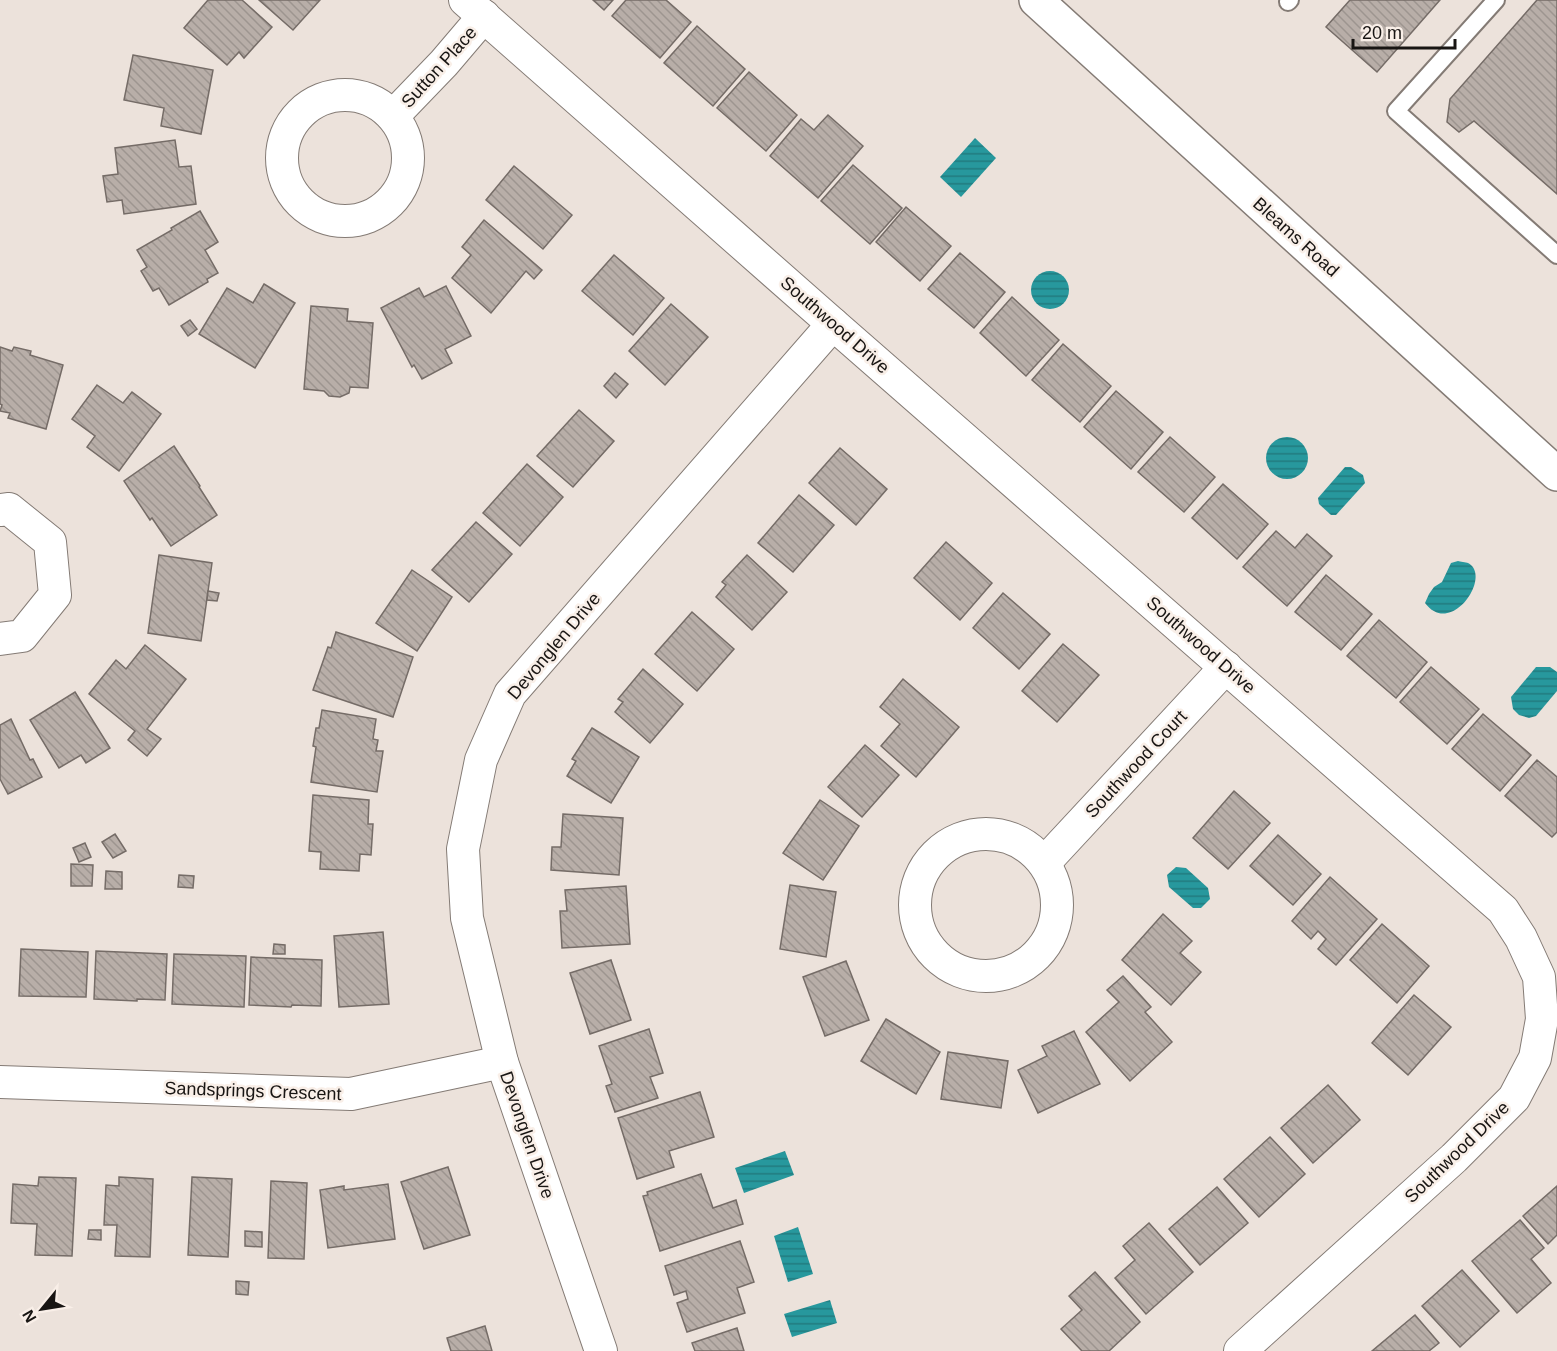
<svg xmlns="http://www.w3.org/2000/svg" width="1557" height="1351" viewBox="0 0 1557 1351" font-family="Arial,sans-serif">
<defs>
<pattern id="water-rules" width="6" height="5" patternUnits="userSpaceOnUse" patternTransform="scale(1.5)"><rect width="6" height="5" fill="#27989d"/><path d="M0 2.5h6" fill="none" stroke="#217b7f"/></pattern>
<pattern id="building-back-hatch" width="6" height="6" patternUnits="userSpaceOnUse" patternTransform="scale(1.5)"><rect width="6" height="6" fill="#b8aea8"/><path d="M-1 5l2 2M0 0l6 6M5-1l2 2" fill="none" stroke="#9d9590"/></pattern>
</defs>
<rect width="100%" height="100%" fill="#ece2db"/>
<g fill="url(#water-rules)">
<path d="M975 138 996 158 961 197 940 177Z"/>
<circle cx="1050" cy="290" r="19"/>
<circle cx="1287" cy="458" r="21"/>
<path d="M1345 467H1351L1363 475 1365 483 1336 515H1331L1319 504 1318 498Z"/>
<path d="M1458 561C1460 562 1466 562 1468 563 1493 576 1451 638 1425 603L1429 594 1434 587 1442 582 1451 563Z"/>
<path d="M1536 667H1550L1557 672V691L1536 716 1529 718 1519 715 1513 709 1511 697Z"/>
<path d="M1176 867 1186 868 1208 888 1210 899 1201 908H1193L1169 887 1167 875Z"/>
<path d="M785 1151 794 1175 744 1193 735 1168Z"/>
<path d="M798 1227 813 1274 788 1282 774 1236Z"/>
<path d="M830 1300 837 1323 792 1337 784 1314Z"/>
</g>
<g fill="url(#building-back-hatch)" stroke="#756c67" stroke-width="1.5">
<path d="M208 0H242L272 27 244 58 239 52 227 65 184 28Z"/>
<path d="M259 0H320L293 30Z"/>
<path d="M593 0H613L604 10Z"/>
<path d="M626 0H666L691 22 660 58 612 16Z"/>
<path d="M1350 0H1440L1377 72 1326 27Z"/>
<path d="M1537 0H1557V194L1474 121 1459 132 1447 122 1450 99Z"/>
<path d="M697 26 745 69 713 106 664 63Z"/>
<path d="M133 55 213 70 201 134 161 126 164 108 124 100Z"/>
<path d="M749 72 797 115 766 151 717 108Z"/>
<path d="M828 115 863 146 818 198 770 156 801 119 814 130Z"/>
<path d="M175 140 179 167 191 166 196 204 124 214 122 200 107 202 103 176 118 174 115 148Z"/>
<path d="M853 165 902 208 870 244 821 201Z"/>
<path d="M514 166 572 215 543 249 486 200Z"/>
<path d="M906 207 951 246 920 281 876 242Z"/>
<path d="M200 211 218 242 205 250 218 273 207 279 208 282 169 305 159 288 153 291 141 271 147 267 137 250 172 230 171 228Z"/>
<path d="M484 220 542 270 534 279 526 271 491 313 452 278 471 255 462 247Z"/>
<path d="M960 253 1005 292 974 328 928 289Z"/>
<path d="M614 255 664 298 633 335 582 291Z"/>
<path d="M264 284 295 303 255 368 199 334 227 288 253 303Z"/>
<path d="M446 286 471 336 445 349 452 363 422 379 414 365 412 367 381 308 419 288 424 297Z"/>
<path d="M1012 297 1059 340 1026 376 980 333Z"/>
<path d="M671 304 708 337 665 385 629 351Z"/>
<path d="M311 306 348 309 347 321 373 323 368 388 350 387 349 393 340 397 329 396 324 391 304 389Z"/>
<path d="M190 320 197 329 188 336 181 326Z"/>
<path d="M1063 344 1111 386 1080 422 1032 380Z"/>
<path d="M0 347 12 351 14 347 31 351 30 355 63 365 46 429 8 418 10 413 0 411 2 405 0 404Z"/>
<path d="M615 373 628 384 616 398 604 386Z"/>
<path d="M97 385 123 403 132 392 161 414 119 471 87 447 95 436 72 419Z"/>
<path d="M1116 391 1163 432 1131 469 1084 427Z"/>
<path d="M579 410 614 441 573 487 537 456Z"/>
<path d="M1170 437 1215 477 1184 512 1138 472Z"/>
<path d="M174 446 200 486 199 487 217 515 171 546 152 518 150 520 124 481Z"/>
<path d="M840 448 887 489 856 525 809 483Z"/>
<path d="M527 464 563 497 520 546 483 513Z"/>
<path d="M1223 484 1268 524 1237 559 1192 518Z"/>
<path d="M799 495 834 525 793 572 758 543Z"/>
<path d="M476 522 512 554 469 602 432 570Z"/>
<path d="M1276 531 1295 548 1307 534 1332 556 1287 606 1243 567Z"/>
<path d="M946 542 992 583 960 620 914 578Z"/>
<path d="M159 555 212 563 201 641 148 633Z"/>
<path d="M747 555 787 592 752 630 716 597 726 585 722 582Z"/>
<path d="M412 570 452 597 417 651 376 623Z"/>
<path d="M1326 575 1372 614 1341 650 1295 612Z"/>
<path d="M208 591 219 593 217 601 207 600Z"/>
<path d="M1003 593 1050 634 1019 669 973 628Z"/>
<path d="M692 612 734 649 697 691 655 654Z"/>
<path d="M1379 620 1427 662 1396 698 1347 656Z"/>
<path d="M336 632 413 657 393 717 313 690 328 647 331 648Z"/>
<path d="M1063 644 1099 675 1057 722 1022 691Z"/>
<path d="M145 645 186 679 147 729 161 739 147 756 128 740 135 731 89 694 116 660 126 669Z"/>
<path d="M1431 667 1479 709 1447 744 1400 702Z"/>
<path d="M643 669 683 704 650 743 615 712 623 702 618 699Z"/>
<path d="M903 679 959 727 916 777 881 746 900 724 880 707Z"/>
<path d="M75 692 110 748 86 763 81 755 59 768 30 720Z"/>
<path d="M322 710 376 719 373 739 378 740 376 751H383L377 792 311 782 316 747 313 746 316 728H319Z"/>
<path d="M1483 714 1531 755 1500 791 1452 749Z"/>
<path d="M11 719 30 760 33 759 42 777 8 794 0 779V725Z"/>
<path d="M592 728 639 757 611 803 567 776 576 761 572 759Z"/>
<path d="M865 745 899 775 862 817 828 787Z"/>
<path d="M1537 760 1557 777V832L1552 837 1505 796Z"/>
<path d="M1234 791 1270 823 1228 869 1193 838Z"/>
<path d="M313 795 369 800 368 824H373L371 855 360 854 359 871 320 869 321 852 309 851Z"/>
<path d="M820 800 859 826 823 880 783 853Z"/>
<path d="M563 814 623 818 619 875 551 870 552 847H561Z"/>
<path d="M115 834 126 851 113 858 102 842Z"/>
<path d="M1278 835 1321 874 1293 905 1250 866Z"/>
<path d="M85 843 91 857 79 862 73 848Z"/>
<path d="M71 864 93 865 92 886H71Z"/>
<path d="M106 871 122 872V889H105Z"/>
<path d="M179 875 194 876 193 888 178 887Z"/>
<path d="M1330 877 1377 919 1336 965 1318 949 1326 939 1318 931 1311 939 1292 921Z"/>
<path d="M790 885 836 892 826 957 780 949Z"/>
<path d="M626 886 630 944 562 948 560 911H567L565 890Z"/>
<path d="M1163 914 1192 941 1180 953 1201 972 1171 1005 1122 960Z"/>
<path d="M1382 924 1429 966 1397 1003 1350 960Z"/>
<path d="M383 932 389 1004 339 1007 334 936Z"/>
<path d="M274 944 285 945V954H273Z"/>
<path d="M21 949 88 952 86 997 19 996Z"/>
<path d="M96 951 167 954 165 1000 137 999V1001L94 999Z"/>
<path d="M174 954 246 956 244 1007 172 1004Z"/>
<path d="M251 957 322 960 321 1006 292 1005 291 1007 249 1005Z"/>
<path d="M611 960 631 1020 590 1034 570 973Z"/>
<path d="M846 961 869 1020 825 1036 803 977Z"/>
<path d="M1123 976 1151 1007 1145 1012 1172 1042 1130 1081 1086 1032 1119 1002 1107 990Z"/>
<path d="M1414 995 1451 1027 1408 1075 1372 1043Z"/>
<path d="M886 1019 940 1052 916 1094 861 1061Z"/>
<path d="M649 1029 663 1073 650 1077 658 1098 615 1112 606 1086 612 1084 599 1046Z"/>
<path d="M1074 1031 1100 1084 1038 1113 1018 1070 1047 1056 1042 1046Z"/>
<path d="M948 1052 1008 1061 1001 1108 941 1099Z"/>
<path d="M1328 1085 1360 1120 1313 1163 1281 1128Z"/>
<path d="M700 1092 714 1137 669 1151 674 1167 637 1179 618 1118Z"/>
<path d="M1270 1137 1305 1174 1259 1217 1224 1179Z"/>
<path d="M448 1167 470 1235 424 1249 401 1182Z"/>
<path d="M701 1174 713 1208 736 1200 743 1224 660 1251 643 1196 648 1195 647 1192Z"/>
<path d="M39 1177 76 1178 72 1256 35 1255 37 1224 11 1223 13 1184 38 1186Z"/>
<path d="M119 1177 153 1179 150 1257 115 1256 117 1225H104L106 1185 119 1186Z"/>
<path d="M192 1177 232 1179 228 1257 188 1255Z"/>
<path d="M271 1181 307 1183 304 1259 268 1258Z"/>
<path d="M388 1184 395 1239 328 1248 320 1190 344 1186V1190Z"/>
<path d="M1557 1186V1235L1548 1244 1523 1216Z"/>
<path d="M1217 1187 1248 1223 1200 1265 1169 1229Z"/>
<path d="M1520 1220 1544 1248 1531 1259 1551 1283 1517 1313 1472 1261Z"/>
<path d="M1149 1223 1193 1272 1146 1314 1115 1278 1135 1260 1123 1246Z"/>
<path d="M89 1230H101V1240L88 1239Z"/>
<path d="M245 1231 262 1232V1247L245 1246Z"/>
<path d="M740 1241 754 1282 737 1288 745 1313 687 1332 677 1303 688 1299 686 1291 674 1295 665 1266Z"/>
<path d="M1462 1270 1499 1311 1460 1347 1422 1306Z"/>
<path d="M1095 1272 1140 1322 1109 1351H1082L1061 1329 1082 1310 1069 1296Z"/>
<path d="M236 1281 249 1282 248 1295 236 1294Z"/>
<path d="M1415 1315 1439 1343 1429 1351H1372Z"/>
<path d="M485 1326 492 1351H451L447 1338Z"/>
<path d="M737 1328 744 1351H695L692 1343Z"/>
</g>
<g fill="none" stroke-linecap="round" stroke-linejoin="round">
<g stroke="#847b75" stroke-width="20">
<g id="service">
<path d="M1496 0 1396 111 1557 255"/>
<path d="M1288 2 1290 0"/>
</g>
</g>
<g stroke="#847b75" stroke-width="34">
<g id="minor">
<path d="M465 0 833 324 1503 910 1521 938 1539 977 1542 1019 1535 1058 1514 1098 1454 1158 1240 1351"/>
<circle cx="345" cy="158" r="63"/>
<path d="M393 116 444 63 484 16"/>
<path d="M0 510 9 509 50 542 55 595 22 636 0 639"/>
<circle cx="986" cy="905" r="71"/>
<path d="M1045 862 1226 667"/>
<path d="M0 1082 351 1094 502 1062"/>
<path d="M601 1351 502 1062 467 918 463 849 481 760 510 694 833 324"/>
</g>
</g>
<g stroke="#847b75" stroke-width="36">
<path id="secondary" d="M1036 0 1557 474"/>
</g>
<use href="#service" stroke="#fff" stroke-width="16"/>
<use href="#minor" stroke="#fff" stroke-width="32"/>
<use href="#secondary" stroke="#fff" stroke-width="33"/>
</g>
<g text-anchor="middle" stroke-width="5" stroke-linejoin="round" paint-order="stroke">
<g font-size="18" fill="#181513" stroke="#f9efe8">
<text transform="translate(439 67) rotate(-48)" y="6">Sutton Place</text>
<text transform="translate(1296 237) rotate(42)" y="6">Bleams Road</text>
<text transform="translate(835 325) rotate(41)" y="6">Southwood Drive</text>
<text transform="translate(1201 645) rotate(41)" y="6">Southwood Drive</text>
<text transform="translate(554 646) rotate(-50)" y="6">Devonglen Drive</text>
<text transform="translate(1136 764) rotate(-47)" y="6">Southwood Court</text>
<text transform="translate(253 1091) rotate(2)" y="6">Sandsprings Crescent</text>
<text transform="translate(527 1135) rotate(71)" y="6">Devonglen Drive</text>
<text transform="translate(1457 1152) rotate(-44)" y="6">Southwood Drive</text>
</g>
</g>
<g transform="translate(42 1309) rotate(240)" stroke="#f9efe8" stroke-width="4.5" paint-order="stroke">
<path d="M0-4.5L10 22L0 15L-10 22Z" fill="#181513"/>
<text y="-9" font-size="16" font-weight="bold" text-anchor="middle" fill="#181513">N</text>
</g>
<path d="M1353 39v9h102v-9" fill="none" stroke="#181513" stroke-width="3"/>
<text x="1362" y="39" font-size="18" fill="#181513" stroke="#f9efe8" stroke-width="4.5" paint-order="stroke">20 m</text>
</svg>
